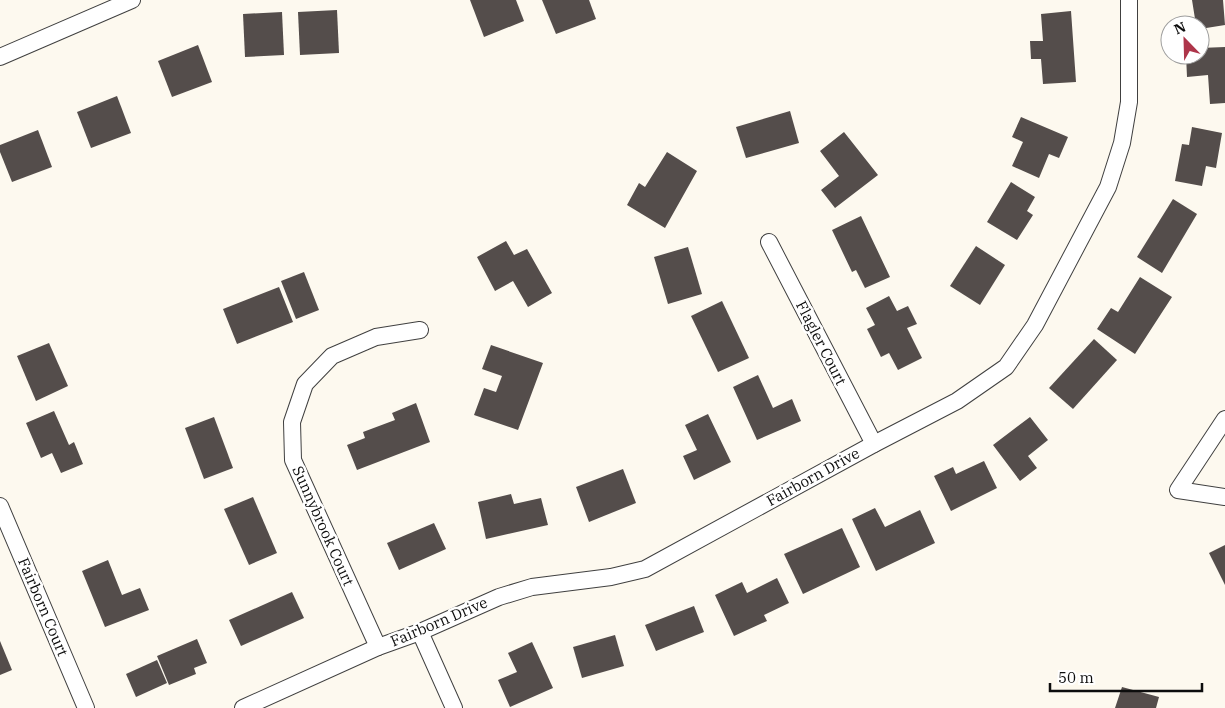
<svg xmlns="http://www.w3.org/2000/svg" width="1225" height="708" viewBox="0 0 1225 708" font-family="'IBM Plex Serif',serif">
<rect width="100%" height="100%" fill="#fdf9ef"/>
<g fill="#544d4b">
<path d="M470 0H516L524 21 484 37Z"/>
<path d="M542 0H589L596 19 556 34Z"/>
<path d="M1192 0H1223L1225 25 1200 29V25H1196Z"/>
<path d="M337 10 339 53 300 55 298 12Z"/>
<path d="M1071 11 1076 82 1043 84 1041 59H1031L1030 41H1043L1041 14Z"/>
<path d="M282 12 284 55 245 57 243 14Z"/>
<path d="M198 45 212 82 172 97 158 61Z"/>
<path d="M1225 47V103L1210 104 1208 75 1187 77 1186 55H1200V48Z"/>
<path d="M117 96 131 133 91 148 77 112Z"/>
<path d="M790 111 799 143 746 158 736 127Z"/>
<path d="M1021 117 1068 137 1059 158 1049 154 1039 178 1012 166 1023 142 1012 137Z"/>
<path d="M1192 127 1222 133 1216 168 1206 166 1202 186 1175 181 1182 144 1189 145Z"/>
<path d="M38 130 52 167 12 182 0 152V145Z"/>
<path d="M844 132 878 175 835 208 821 190 839 176 820 151Z"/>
<path d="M667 152 697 171 665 228 627 205 639 183 645 187Z"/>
<path d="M1011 182 1035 197 1027 211 1033 215 1017 240 987 222Z"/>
<path d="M1173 199 1197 214 1162 273 1137 257Z"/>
<path d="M861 216 890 277 865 288 856 270 852 272 832 230Z"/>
<path d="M506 241 514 255 527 249 552 293 528 307 513 281 495 291 477 257Z"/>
<path d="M976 246 1005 265 980 305 950 286Z"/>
<path d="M688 247 702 294 668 304 654 257Z"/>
<path d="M304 272 319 310 296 319 281 281Z"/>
<path d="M1140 277 1172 297 1135 354 1097 329 1111 308 1118 312Z"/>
<path d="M279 287 293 322 237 344 223 309Z"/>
<path d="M889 296 897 311 908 306 917 324 907 328 922 358 898 370 889 353 881 357 867 329 875 325 866 308Z"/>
<path d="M722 301 749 358 718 372 691 316Z"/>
<path d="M1094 339 1117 360 1073 409 1049 388Z"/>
<path d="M49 343 68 386 36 401 17 356Z"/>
<path d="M491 345 543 363 518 430 474 415 484 388 496 392 502 376 482 369Z"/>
<path d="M758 375 773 408 792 399 801 421 757 440 733 387Z"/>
<path d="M416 403 430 442 357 470 347 445 365 438 363 432 395 420 392 413Z"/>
<path d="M54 411 69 445 74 442 83 464 61 473 52 453 41 458 26 423Z"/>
<path d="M708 414 731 462 694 480 683 456 697 450 685 425Z"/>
<path d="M214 417 233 468 204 479 185 428Z"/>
<path d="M1030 417 1048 440 1028 456 1037 468 1020 481 993 445Z"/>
<path d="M984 461 997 488 951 511 934 476 953 467 956 474Z"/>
<path d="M623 469 636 503 589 522 576 487Z"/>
<path d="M511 494 514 504 541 498 548 525 486 539 478 502Z"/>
<path d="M253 497 277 553 249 565 224 509Z"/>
<path d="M875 508 885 527 920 510 935 543 876 571 852 519Z"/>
<path d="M434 523 446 549 399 570 387 543Z"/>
<path d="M842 528 860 567 803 594 784 554Z"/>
<path d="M1225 545V585L1209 553Z"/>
<path d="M108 560 122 595 140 588 149 610 105 627 82 571Z"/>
<path d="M777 578 789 603 764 615 767 621 734 636 715 595 742 582 747 593Z"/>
<path d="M292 592 304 618 241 646 229 620Z"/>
<path d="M694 606 704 632 656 651 645 625Z"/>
<path d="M615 635 624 666 582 678 573 647Z"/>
<path d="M197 639 207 663 194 668 196 674 169 685 157 656Z"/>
<path d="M0 641 12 670 0 675Z"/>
<path d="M532 642 553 688 510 707 498 680 517 672 508 653Z"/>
<path d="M157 660 167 683 136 697 126 674Z"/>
<path d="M1122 687 1159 697 1156 708H1115Z"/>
</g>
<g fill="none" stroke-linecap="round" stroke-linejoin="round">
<g stroke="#404040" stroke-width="18">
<g id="street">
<path d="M0 57 132 0"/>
<path d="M769 242 874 444"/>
<path d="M1225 419 1178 490 1225 497"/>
<path d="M0 506 86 708"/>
<path d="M420 632 454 708"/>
<path d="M378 647 293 460 292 422 305 384 332 356 376 337 420 330"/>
<path d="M243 708 378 647 420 632 499 597 532 587 611 577 645 569 874 444 957 401 1006 367 1035 325 1108 187 1122 143 1129 102V0"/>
</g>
</g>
<use href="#street" stroke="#fff" stroke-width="16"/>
</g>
<g text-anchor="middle" stroke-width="5" stroke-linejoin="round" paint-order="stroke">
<g font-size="15" fill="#0d0d0d" stroke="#fff">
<text transform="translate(821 343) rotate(63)" y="5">Flagler Court</text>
<text transform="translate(813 477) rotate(-29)" y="5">Fairborn Drive</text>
<text transform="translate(323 526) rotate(66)" y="5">Sunnybrook Court</text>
<text transform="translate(43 607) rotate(67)" y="5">Fairborn Court</text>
<text transform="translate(439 622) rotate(-23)" y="5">Fairborn Drive</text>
</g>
</g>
<g transform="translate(1185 40) rotate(337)"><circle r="24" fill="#ffffff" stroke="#9e9e9e"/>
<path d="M0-4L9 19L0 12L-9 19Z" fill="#ae354a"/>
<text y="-8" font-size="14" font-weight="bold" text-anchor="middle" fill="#0d0d0d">N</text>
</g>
<path d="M1050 683v8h152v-8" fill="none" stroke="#0d0d0d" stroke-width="2.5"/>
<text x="1058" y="683" font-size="15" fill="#0d0d0d" stroke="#ffffff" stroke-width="4" paint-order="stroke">50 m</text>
</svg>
